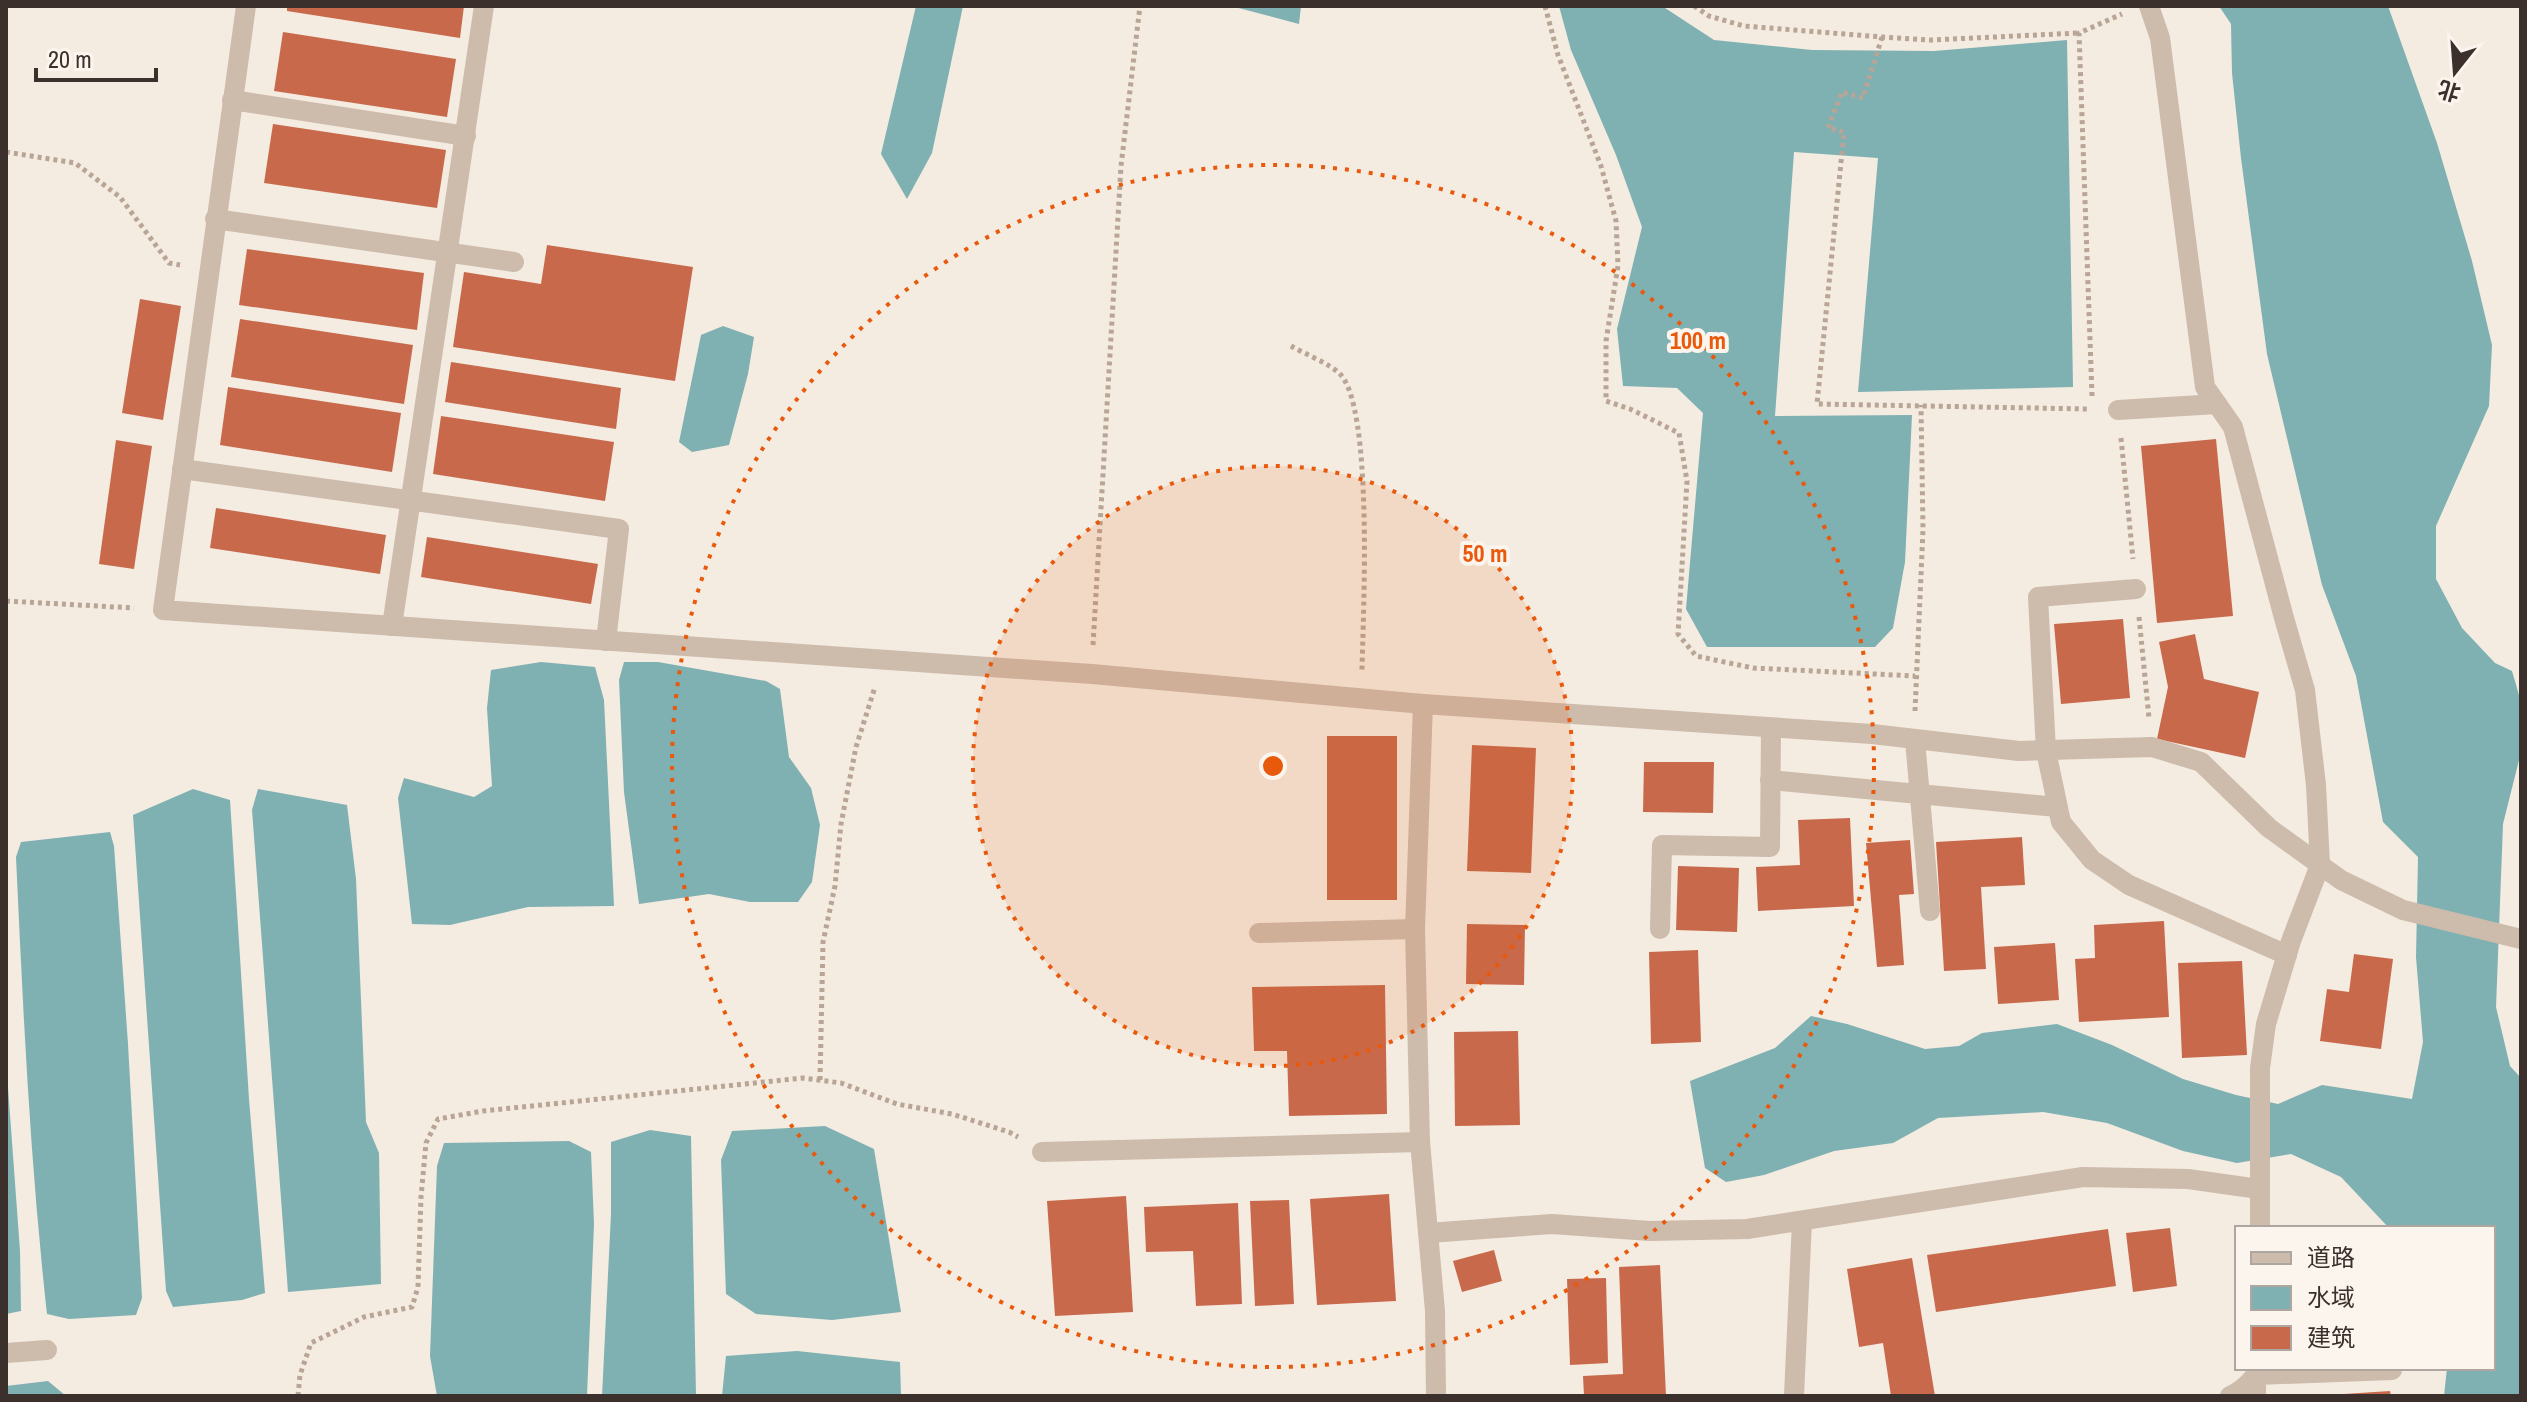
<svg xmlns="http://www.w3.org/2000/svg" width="2527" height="1402" viewBox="0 0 2527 1402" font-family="'Archivo Narrow','Noto Sans SC',sans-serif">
<rect width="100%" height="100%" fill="#f4ebe1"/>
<g fill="#7fb0b2">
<path d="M916 6H963L932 153 907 199 881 154Z"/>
<path d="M1231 6H1301L1299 24Z"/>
<path d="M1559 6H1662L1714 40 1812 50 1934 51 2067 40 2073 387 1858 392 1878 158 1794 152 1775 416 1912 415 1905 562 1893 628 1875 647H1707L1686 609 1703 413 1677 388 1623 386 1617 329 1642 227 1616 155 1571 50Z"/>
<path d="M2219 6H2388L2437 143 2472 261 2492 345 2489 406 2436 526V579L2462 628 2495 663 2512 671 2521 702V752L2503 824 2496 1007 2510 1066 2521 1078V1396H2444L2447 1368H2493V1228H2389L2341 1177 2291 1154 2237 1163 2183 1151 2107 1123 2043 1112 1938 1118 1893 1143 1834 1151 1764 1175 1726 1182 1705 1168 1690 1081 1775 1048 1811 1016 1847 1024 1925 1049 1959 1046 1982 1033 2057 1024 2112 1045 2183 1079 2236 1095 2278 1104 2322 1085 2412 1099 2423 1042 2416 957 2418 857 2383 822 2356 676 2322 585 2267 354 2241 158 2232 73 2231 24Z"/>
<path d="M723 326 754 337 748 374 729 445 692 452 679 442 701 335Z"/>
<path d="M541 662 595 667 604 700 614 906 528 907 450 925 412 924 398 798 404 778 474 797 492 786 487 708 491 670Z"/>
<path d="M624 662H658L766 681 780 689 789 757 811 788 820 825 812 882 798 902H750L709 894 639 904 624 792 619 680Z"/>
<path d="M193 789 230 800 249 1099 265 1293 242 1300 173 1307 166 1291 133 815Z"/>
<path d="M258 789 347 805 356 879 366 1122 379 1153 381 1284 288 1292 252 810Z"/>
<path d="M110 832 114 846 128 1044 142 1298 136 1315 69 1319 47 1314C30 1162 23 1009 16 857L21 842Z"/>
<path d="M6 1060 20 1251 21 1311 6 1314Z"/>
<path d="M825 1126 874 1149 901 1312 832 1320 756 1314 726 1294 721 1160 732 1131Z"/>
<path d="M650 1130 691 1136 696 1396H602L611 1214V1142Z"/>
<path d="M569 1141 591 1152 594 1224 587 1396H437L430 1356 437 1166 444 1143Z"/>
<path d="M797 1351 900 1362 901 1396H722L726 1356Z"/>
<path d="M48 1381 66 1396H6V1386Z"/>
</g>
<g fill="#c8694b">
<path d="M287 6H464L460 38 287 11Z"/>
<path d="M283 32 456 59 447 117 274 91Z"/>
<path d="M273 124 446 150 437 208 264 183Z"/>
<path d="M547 245 693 267 675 381 453 347 464 272 541 284Z"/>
<path d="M247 249 424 273 417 330 239 305Z"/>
<path d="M140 299 181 306 163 420 122 413Z"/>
<path d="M240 319 413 345 404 404 231 377Z"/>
<path d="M451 362 621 388 616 429 445 402Z"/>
<path d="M228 387 401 413 392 472 220 445Z"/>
<path d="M441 416 614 442 605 501 433 474Z"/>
<path d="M2216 439 2233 616 2157 623 2141 446Z"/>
<path d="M116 440 152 446 134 569 99 564Z"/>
<path d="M216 508 386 535 380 574 210 548Z"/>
<path d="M427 537 598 564 591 604 421 577Z"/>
<path d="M2123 619 2130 698 2061 704 2054 624Z"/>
<path d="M2195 634 2204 679 2259 692 2245 758 2157 739 2168 687 2159 642Z"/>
<rect x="1327" y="736" width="70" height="164"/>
<path d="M1472 745 1536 748 1531 873 1467 871Z"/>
<path d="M1644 762H1714L1713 813 1643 812Z"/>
<path d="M1850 818 1854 906 1758 911 1756 867 1800 865 1798 820Z"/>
<path d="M2022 837 2025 885 1981 887 1986 969 1944 971 1936 842Z"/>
<path d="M1910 840 1914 894 1899 895 1904 965 1877 967 1866 843Z"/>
<path d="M1678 866 1739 868 1737 932 1676 930Z"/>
<path d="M2164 921 2169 1017 2079 1022 2075 959 2095 958 2094 925Z"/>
<path d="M1467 924 1525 925 1524 985 1466 984Z"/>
<path d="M2055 943 2059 1000 1998 1004 1994 947Z"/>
<path d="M1698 950 1701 1042 1651 1044 1649 952Z"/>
<path d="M2354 954 2393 959 2381 1049 2320 1041 2327 989 2349 992Z"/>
<path d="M2242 961 2247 1055 2182 1058 2178 963Z"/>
<path d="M1385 985 1387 1114 1289 1116 1287 1051H1254L1252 987Z"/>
<path d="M1518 1031 1520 1125 1455 1126 1454 1032Z"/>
<path d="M1389 1194 1396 1301 1317 1305 1310 1199Z"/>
<path d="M1126 1196 1133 1312 1055 1316 1047 1201Z"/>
<path d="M1289 1200 1294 1304 1255 1306 1250 1201Z"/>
<path d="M1238 1203 1242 1304 1196 1306 1193 1251 1146 1252 1144 1207Z"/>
<path d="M2170 1228 2177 1286 2133 1292 2126 1233Z"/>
<path d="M2108 1229 2116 1286 1936 1312 1927 1255Z"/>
<path d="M1494 1250 1502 1281 1462 1292 1453 1261Z"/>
<path d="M1912 1258 1935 1396H1891L1883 1343 1859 1347 1847 1269Z"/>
<path d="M1660 1265 1666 1396H1584L1583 1376 1623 1374 1619 1267Z"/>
<path d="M1606 1278 1608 1363 1570 1365 1567 1279Z"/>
<path d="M2390 1391 2391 1396H2345L2344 1394Z"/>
</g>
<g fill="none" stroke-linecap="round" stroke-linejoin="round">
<g stroke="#b9a596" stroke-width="5" stroke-dasharray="4 4" stroke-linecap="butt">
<path d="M1545 6 1558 55 1601 166 1616 221 1618 266 1606 341V401L1630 409 1679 433 1687 481 1678 634 1696 656 1753 668 1915 676"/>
<path d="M1694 6 1709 16 1744 26 1882 37 1931 40 2079 33"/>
<path d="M1882 37 1863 98 1842 92 1828 128 1844 132 1817 404 2088 409"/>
<path d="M6 152 75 163 120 197 169 263 180 265"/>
<path d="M1291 346C1305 354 1328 363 1339 373 1374 405 1363 617 1362 670"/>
<path d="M2092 396 2079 33 2122 14"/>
<path d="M2121 438 2133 559"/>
<path d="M6 601 134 608"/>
<path d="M2139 617 2149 718"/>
<path d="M1093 645 1121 166 1140 6"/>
<path d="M1915 711 1923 530 1921 405"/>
<path d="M820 1080 823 942 835 886 841 824 856 747 875 687"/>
<path d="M298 1396 300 1375 311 1343 364 1317 412 1307 418 1287 421 1197 426 1143 438 1119 483 1111 803 1078 841 1083 897 1104 952 1114 1009 1132 1018 1137"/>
</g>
<g stroke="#cdbbac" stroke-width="20">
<path d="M232 100 466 136"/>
<path d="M215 219 514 262"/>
<path d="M182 469 619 529 606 641"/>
<path d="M2136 589 2038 597 2046 751 2061 822 2092 860 2129 885 2287 955"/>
<path d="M392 626 484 6"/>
<path d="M1423 704 1415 929 1420 1142 1435 1311 1436 1396"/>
<path d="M1915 740 1930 911"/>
<path d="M1770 780 2057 807"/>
<path d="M1660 929 1662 845 1770 847 1771 728"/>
<path d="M1259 933 1415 929"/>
<path d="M1042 1152 1420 1142"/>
<path d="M1428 1233 1552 1224 1650 1231 1747 1229 2083 1177 2188 1179 2259 1189"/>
<path d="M6 1353 47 1350"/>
<path d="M1794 1396 1802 1221"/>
<path d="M2256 1396V1375L2392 1370"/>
</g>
<g stroke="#cdbbac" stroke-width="20">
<path d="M246 6 163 610 1092 674 1423 704 1872 734 2019 751 2152 747 2201 762 2269 828 2341 880 2403 910 2521 939"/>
<path d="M2149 6 2160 38 2205 387 2233 427 2284 618 2305 690 2316 785 2320 865 2291 941 2266 1024 2260 1068V1228"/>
<path d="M2118 410 2217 404"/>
<path d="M2230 1396C2240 1392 2256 1379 2258 1368"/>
</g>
</g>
<circle cx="1273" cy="766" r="300" fill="#e8590c" fill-opacity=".12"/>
<g fill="none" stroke="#e8590c" stroke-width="4" stroke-dasharray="4 8">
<circle cx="1273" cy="766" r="300"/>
<circle cx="1273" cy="766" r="601"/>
</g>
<circle cx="1273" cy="766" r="12" fill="#e8590c" stroke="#fbf5ee" stroke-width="4"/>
<g font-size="24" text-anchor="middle" font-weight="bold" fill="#e8590c" stroke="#fbf5ee" stroke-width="8" stroke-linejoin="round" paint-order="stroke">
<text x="1698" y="349">100 m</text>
<text x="1485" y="562">50 m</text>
</g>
<rect width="2527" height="1402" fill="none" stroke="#3b302b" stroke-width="16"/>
<rect x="2235" y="1226" width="260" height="144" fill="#fbf5ee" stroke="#aea6a0" stroke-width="2"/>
<rect x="2251" y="1252" width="40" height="12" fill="#cdbbac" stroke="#aea6a0" stroke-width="2"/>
<text x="2307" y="1266" font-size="24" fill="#3b302b">道路</text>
<rect x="2251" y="1286" width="40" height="24" fill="#7fb0b2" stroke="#aea6a0" stroke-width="2"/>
<text x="2307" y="1306" font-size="24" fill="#3b302b">水域</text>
<rect x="2251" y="1326" width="40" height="24" fill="#c8694b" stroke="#aea6a0" stroke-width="2"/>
<text x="2307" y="1346" font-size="24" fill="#3b302b">建筑</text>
<g transform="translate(2455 72) rotate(197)" stroke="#fbf5ee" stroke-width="6" paint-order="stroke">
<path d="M0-6L14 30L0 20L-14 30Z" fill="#3b302b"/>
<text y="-12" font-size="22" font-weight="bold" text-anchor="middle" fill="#3b302b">北</text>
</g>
<path d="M36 68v12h120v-12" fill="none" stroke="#3b302b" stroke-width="4"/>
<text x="48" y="68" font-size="24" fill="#3b302b" stroke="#fbf5ee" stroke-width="6" paint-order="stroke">20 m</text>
</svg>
